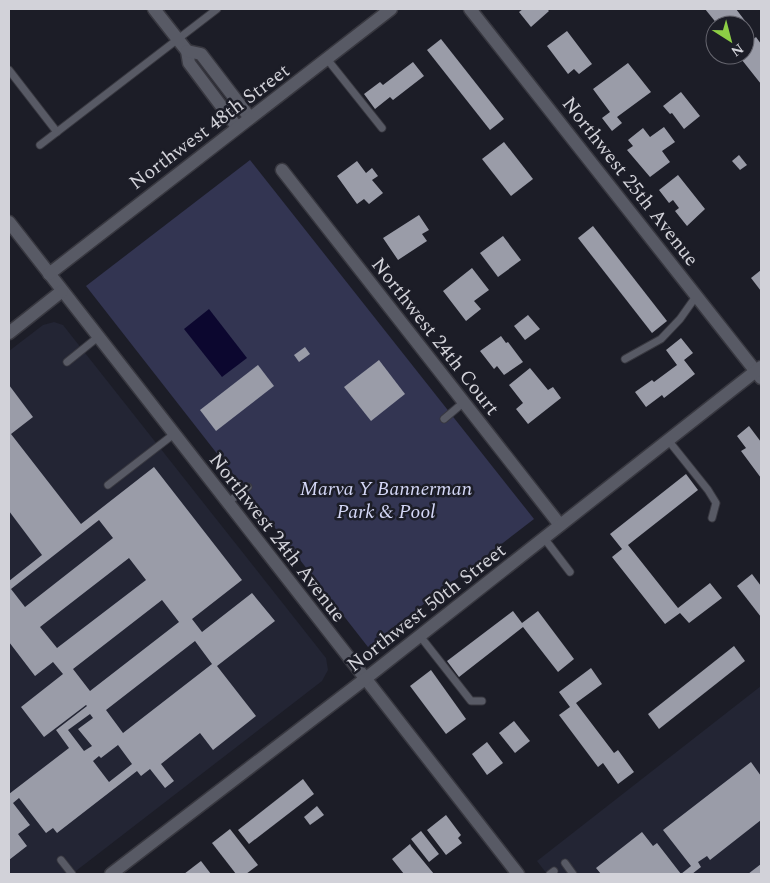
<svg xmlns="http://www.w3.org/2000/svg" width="770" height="883" viewBox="0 0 770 883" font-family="Spectral,serif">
<rect width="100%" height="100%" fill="#1c1d27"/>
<g fill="#232534">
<path d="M54 322 63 325 326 658 328 670 322 681 72 874H9V351L43 325Z"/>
<path d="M761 686V874H547L537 861Z"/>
</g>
<path fill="#333552" d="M250 160 534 519 368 647 86 286Z"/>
<path fill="#0c072f" d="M209 309 247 358 222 377 184 329Z"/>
<g fill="#9a9ca8" fill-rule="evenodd">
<path d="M523 9H547L549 11 531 27 519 12Z"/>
<path d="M705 9H736L749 26 745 29V25H718Z"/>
<path d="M567 31 592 64 579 74 574 69 568 74 547 46Z"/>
<path d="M756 37 761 44V84L738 55H745V46Z"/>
<path d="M441 39 504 119 490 130 427 50Z"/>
<path d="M413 62 424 76 393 100 390 97 375 109 364 94 380 82 383 85Z"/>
<path d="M628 63 651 92 617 117 622 123 612 131 602 118 610 112 593 89Z"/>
<path d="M681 92 700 116 684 129 672 113 670 114 663 106Z"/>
<path d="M664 127 675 142 662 151 670 162 650 177 627 150 633 146 628 140 643 128 650 137Z"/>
<path d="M504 142 533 179 511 196 482 159Z"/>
<path d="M739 155 747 165 740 170 732 161Z"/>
<path d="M357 161 366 173 372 168 378 176 372 180 383 193 369 204 364 199 357 204 337 176Z"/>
<path d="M678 175 705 209 687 226 675 211 679 208 673 200 669 203 659 190Z"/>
<path d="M419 215 429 230 422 234 427 241 398 260 383 238Z"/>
<path d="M593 226 667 321 652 333 578 238Z"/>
<path d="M503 236 521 260 498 277 480 253Z"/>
<path d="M472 268 489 290 474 301 481 309 466 321 443 291Z"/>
<path d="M761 270V291L751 278Z"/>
<path d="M528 315 540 329 525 340 514 326Z"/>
<path d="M501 336 506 343 508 342 523 362 504 375 497 366 494 369 480 351Z"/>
<path d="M681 338 693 353 684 360 695 374 664 398 662 395 646 407 635 392 652 380 654 382 677 365 666 350Z"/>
<path d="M305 347 310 354 299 362 294 355Z"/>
<path d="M379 360 405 394 371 421 344 387Z"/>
<path d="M258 365 274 386 216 431 200 410Z"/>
<path d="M530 368 548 390 553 387 561 398 528 424 516 409 523 403 509 385Z"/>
<path d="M9 385 33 417 11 434 81 524 154 467 242 580 192 619 202 632 252 593 275 621 217 666 256 716 213 750 200 733 161 764 174 781 165 788 150 769 141 776 137 771 57 833 53 828 46 833 19 798 13 803 30 825 18 834 27 846 9 860V794L69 748 56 730 87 706 86 705 44 737 21 707 63 674 53 662 35 676 9 642V581L42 555 9 511ZM99 520 113 538 25 607 11 589ZM129 558 146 580 57 648 40 627ZM162 600 179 622 90 691 73 669ZM195 641 212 664 123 733 106 710ZM90 714 93 718 78 729 92 746 84 751 68 730ZM118 745 132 764 109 782 93 761 99 756 101 758Z"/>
<path d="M749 426 761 442V478L741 451 746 448 737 436Z"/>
<path d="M686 474 698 490 628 545 678 608 710 583 722 598 689 623 680 613 665 624 612 557 622 549 610 534Z"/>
<path d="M752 574 761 586V617L737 586Z"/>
<path d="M513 611 522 623 538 611 574 659 558 672 523 627 459 677 447 661Z"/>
<path d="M734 646 745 661 659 729 648 714Z"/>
<path d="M591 668 602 684 576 703 614 753 618 750 634 772 618 784 603 763 598 767 559 715 570 707 559 692Z"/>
<path d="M431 670 466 719 446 734 410 686Z"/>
<path d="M514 721 530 741 515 753 499 733Z"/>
<path d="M487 742 503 763 487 775 472 754Z"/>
<path d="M751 762 761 776V820L710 860 707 856 698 862 701 867 692 874H681L691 866 663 830Z"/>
<path d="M303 779 314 794 249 844 238 830Z"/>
<path d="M317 806 324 815 310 825 304 817Z"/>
<path d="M446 815 461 835 458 838 462 843 446 855 427 830Z"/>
<path d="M230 829 258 865 246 874H236L212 843Z"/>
<path d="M421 831 439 854 429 862 411 839Z"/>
<path d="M642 832 653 846 657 843 681 874H601L596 868Z"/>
<path d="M410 844 411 846 434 874H404L392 859Z"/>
<path d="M201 861 211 874H184Z"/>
<path d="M761 864V874H748Z"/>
</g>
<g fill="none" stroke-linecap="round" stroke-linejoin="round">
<g stroke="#383840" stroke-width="9">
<g id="lane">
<path d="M327 59 382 128"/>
<path d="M9 70 57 132"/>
<path d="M40 145 217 9"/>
<path d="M625 359 661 339 680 319 697 295"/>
<path d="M67 362 98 337"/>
<path d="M444 419 464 402"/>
<path d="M668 440 708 490 716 503 712 518"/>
<path d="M108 485 174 434"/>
<path d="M227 503 248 487"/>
<path d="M544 538 570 572"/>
<path d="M420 636 471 701H482"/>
<path d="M61 860 72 874"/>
<path d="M565 863 573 874"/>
<path d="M550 874 554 871"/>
</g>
</g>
<g stroke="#383840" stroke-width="15">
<g id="street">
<path d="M154 9 187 51 189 63 237 127"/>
<path d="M470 9 761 378"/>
<path d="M187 51 201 54 250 118"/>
<path d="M282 170 560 525"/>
<path d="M9 222 518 874"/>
<path d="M49 274 391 9"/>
<path d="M9 333 62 291"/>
<path d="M111 874 365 679 761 367"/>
</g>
</g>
<use href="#lane" stroke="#585a65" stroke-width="7"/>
<use href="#street" stroke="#585a65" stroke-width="12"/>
</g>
<g text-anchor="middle" stroke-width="5" stroke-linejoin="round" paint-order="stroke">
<g font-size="20" fill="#d2d2d9" stroke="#1c1d27">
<text transform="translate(209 126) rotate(-37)" y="7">Northwest 48th Street</text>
<text transform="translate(631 181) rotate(52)" y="7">Northwest 25th Avenue</text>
<text transform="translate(436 336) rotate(52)" y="7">Northwest 24th Court</text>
<text transform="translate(278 537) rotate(52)" y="7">Northwest 24th Avenue</text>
<text transform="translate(426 607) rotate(-38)" y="7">Northwest 50th Street</text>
</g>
<g font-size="20" font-style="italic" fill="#d4d7f6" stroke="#1c1d27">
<text x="386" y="495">Marva Y Bannerman<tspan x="386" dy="23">Park &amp; Pool</tspan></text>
</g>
</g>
<rect width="770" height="883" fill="none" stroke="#d2d2d9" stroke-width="20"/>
<g transform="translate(730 40) rotate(144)"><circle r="24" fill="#1c1d27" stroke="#65656e"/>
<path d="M0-4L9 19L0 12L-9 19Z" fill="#8dce45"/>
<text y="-8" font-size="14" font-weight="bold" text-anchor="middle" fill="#d2d2d9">N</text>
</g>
</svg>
